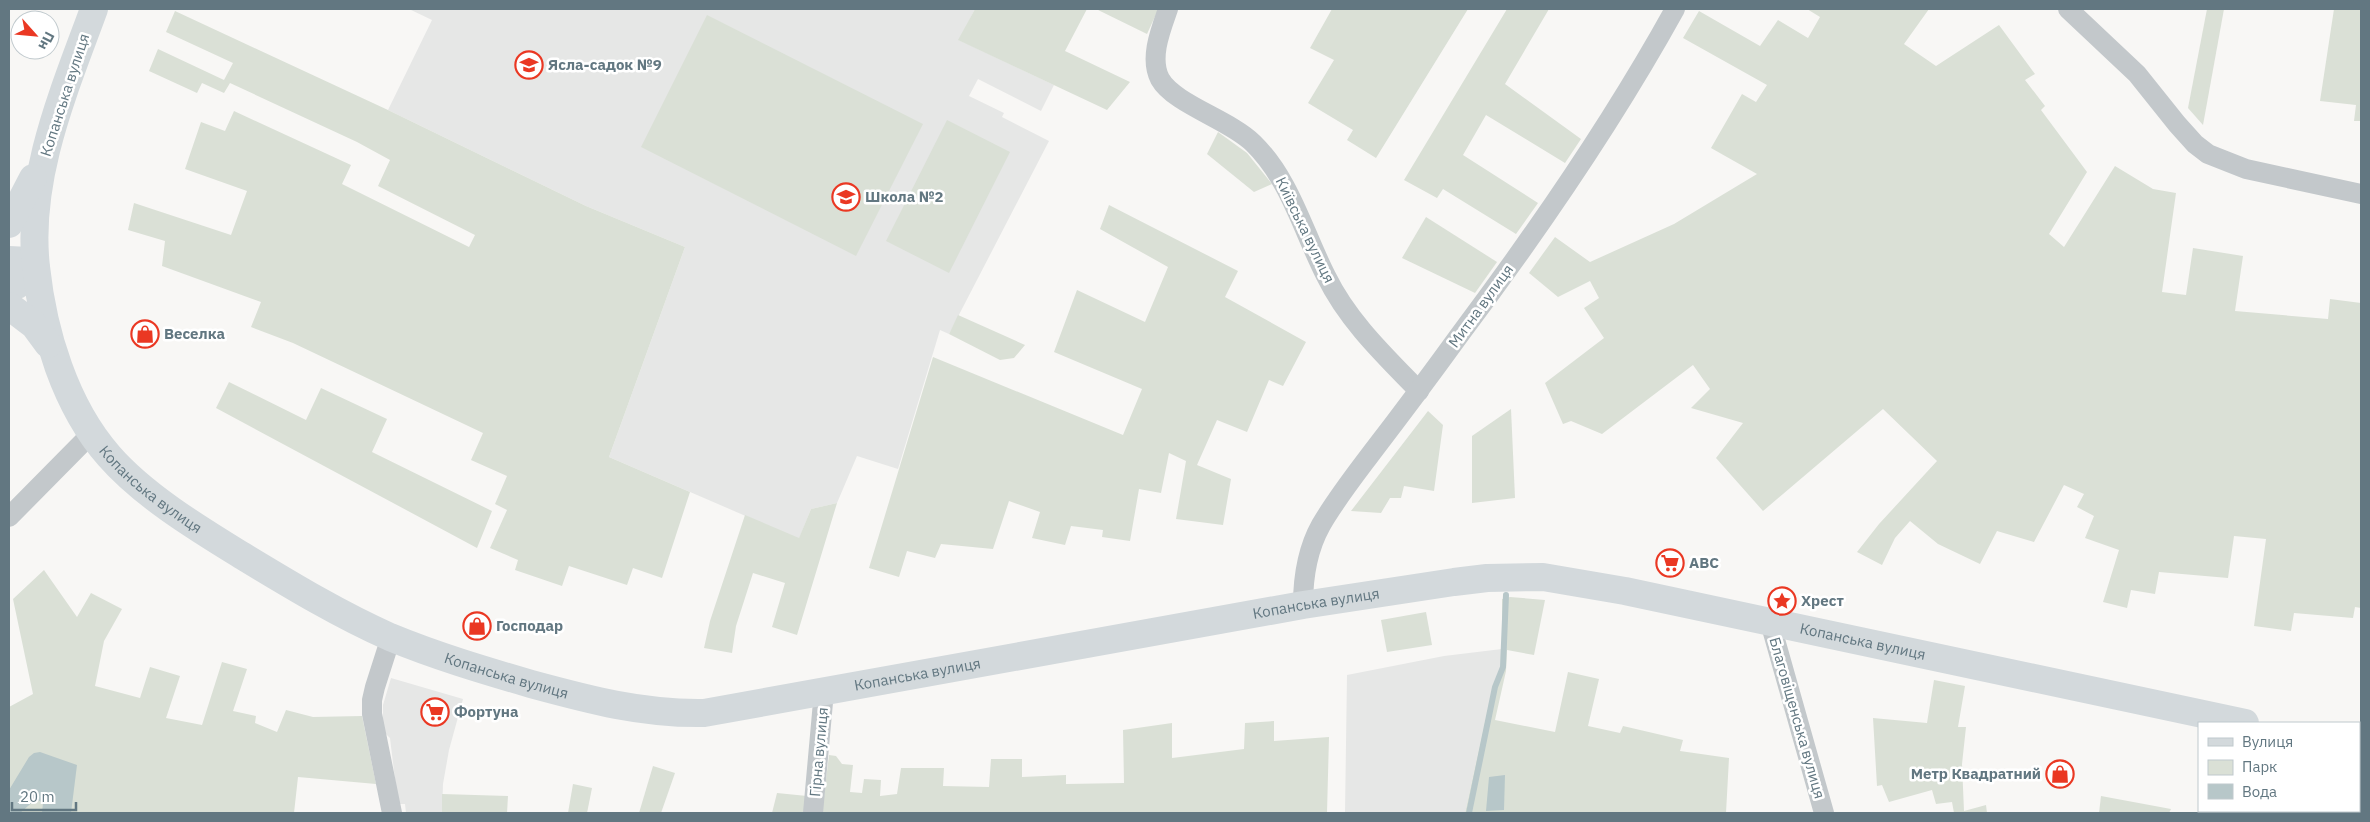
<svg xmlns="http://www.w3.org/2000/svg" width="2370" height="822" viewBox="0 0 2370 822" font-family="'IBM Plex Sans',sans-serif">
<rect width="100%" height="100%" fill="#f8f7f5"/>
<g fill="#e6e7e6">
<path d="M409 9H975L959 40 1054 85 1041 111 978 79 969 96 1004 113 1002 117 1049 141 949 334 940 330 898 469 857 456 837 503 811 509 799 539 609 457 685 247 586 206 388 110 432 20Z"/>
<path d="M1502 649V667L1493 685 1465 813H1345L1347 675 1444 656Z"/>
<path d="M391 678 463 699 449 750 443 784 442 813H406L405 804H398L390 738 383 731V705Z"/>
</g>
<g fill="#dae0d6">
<path d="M975 9H1087L1065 51 1130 82 1107 110 958 40Z"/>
<path d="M1096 9H1155L1158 10 1147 34Z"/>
<path d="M1332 9H1468L1376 158 1347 140 1353 130 1308 103 1334 60 1310 48Z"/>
<path d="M1507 9H1549L1505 84 1581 139 1565 163 1486 115 1463 155 1538 203 1516 234 1443 189 1437 198 1404 180Z"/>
<path d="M1807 9H1929L1904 44 1936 66 1999 25 2035 74 2025 80 2045 106 2041 110 2087 172 2049 234 2064 247 2115 166 2153 189 2176 193 2162 292 2186 295 2193 248 2243 256 2235 311 2328 319 2330 299 2361 303V608L2355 607 2353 618 2294 613 2291 631 2254 626 2266 539 2234 536 2228 578 2159 572 2155 594 2131 590 2127 608 2103 602 2119 550 2085 538 2094 516 2077 507 2084 494 2064 485 2034 542 1997 531 1980 564 1938 544 1910 521 1895 538 1882 565 1857 552 1879 524 1937 461 1883 409 1763 511 1716 458 1743 423 1691 408 1710 389 1693 365 1602 434 1571 421 1563 424 1545 383 1604 338 1584 308 1599 298 1590 281 1558 297 1529 273 1555 237 1590 262 1674 224 1757 174 1711 148 1742 94 1756 102 1767 85 1683 38 1699 11 1760 46 1778 20 1808 38 1820 17Z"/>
<path d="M2207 9H2224L2203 125 2188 108Z"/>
<path d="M2334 9H2361V121H2354L2356 105 2320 101Z"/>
<path d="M175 11 388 110 586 206 685 247 609 457 690 492 662 578 633 568 627 585 569 566 562 586 515 570 518 560 490 548 507 510 495 504 507 476 471 460 483 433 293 343 251 327 261 302 162 266 165 241 128 230 134 203 231 235 247 191 185 169 201 122 225 131 234 111 351 165 342 184 469 247 475 235 378 186 390 160 357 142 230 83 224 93 202 83 197 93 149 71 158 49 224 80 233 63 166 32Z"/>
<path d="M707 15 923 124 856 256 641 147Z"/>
<path d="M947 120 1010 152 949 273 886 241Z"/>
<path d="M1218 132 1247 153 1272 184 1254 192 1207 154Z"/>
<path d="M1109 205 1238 271 1225 297 1306 342 1283 386 1269 380 1247 432 1217 420 1197 465 1231 479 1223 525 1176 519 1186 461 1169 453 1161 493 1139 489 1130 541 1102 537 1103 530 1071 526 1065 545 1032 538 1040 512 1009 501 993 549 941 544 935 558 907 551 899 577 869 568 933 357 1123 435 1142 389 1054 352 1077 290 1145 322 1168 267 1100 229Z"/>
<path d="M1426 217 1497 262 1475 293 1402 258Z"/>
<path d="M958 315 1025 345 1014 358 1000 360 949 334Z"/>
<path d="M229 382 306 420 321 388 387 419 372 452 492 511 477 548 216 408Z"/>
<path d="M1511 409 1515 498 1472 503V436Z"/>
<path d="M1428 411 1443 425 1434 491 1404 486 1401 498H1390L1381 513 1351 511Z"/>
<path d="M837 503 797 635 772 627 785 583 753 573 736 626 732 653 704 648 710 621 745 515 799 538 811 509Z"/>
<path d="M44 570 77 617 91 593 122 609 104 641 95 686 140 698 150 667 180 676 166 718 202 725 222 662 247 669 233 711 256 716 255 723 277 732 286 710 313 717 362 716 376 784 298 777 294 813H9V707L33 694 13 599Z"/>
<path d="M1510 597 1545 600 1534 655 1507 650 1506 671 1495 720 1555 732 1568 672 1599 679 1588 726 1620 733 1623 726 1683 740 1680 751 1729 758 1726 813H1465L1493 685 1502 667V599Z"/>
<path d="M1426 612 1432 645 1387 652 1381 620Z"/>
<path d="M1934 680 1965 686 1958 727H1966L1962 764 1964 811 1986 805 1987 813H1954L1952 802 1936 804 1932 790 1889 802 1882 785 1877 786 1873 718 1927 723Z"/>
<path d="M1274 721V741L1329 737 1327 813H822L829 755 836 756 842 764 853 765 850 792 862 793 864 779 881 780 880 796 897 794 901 768H944L943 786 989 787 991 759H1022V777L1066 775V784L1124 783 1123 730 1172 723V758L1244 749 1245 723Z"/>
<path d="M653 766 675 773 661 813H639Z"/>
<path d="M573 784 592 788 587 813H568Z"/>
<path d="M777 793 807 796 806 813H772Z"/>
<path d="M442 794 508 796 507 813H442Z"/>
<path d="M2101 796 2171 809 2169 813H2099Z"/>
</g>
<g fill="#b7c7c9">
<path d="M40 752 77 765 71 813H42L43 803 36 799 20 813H9V790L29 757 34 753Z"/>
<path d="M1505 775 1504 810 1486 811 1489 777Z"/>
</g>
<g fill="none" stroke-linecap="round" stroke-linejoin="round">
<path stroke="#b7c7c9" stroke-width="6" d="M1469 813 1495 687 1503 667 1506 595"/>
<g stroke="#c3c8cb" stroke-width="20">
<path d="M1168 9C1161 29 1149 58 1160 79 1174 104 1230 120 1253 143 1290 179 1303 231 1326 276 1348 321 1384 355 1419 391"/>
<path d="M2068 9 2137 74 2177 124 2195 144 2208 154 2246 169 2361 194"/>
<path d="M9 517 92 433"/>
<path d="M1303 605C1303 577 1307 550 1321 525 1336 499 1355 475 1373 451 1403 412 1432 373 1461 333 1539 229 1612 123 1675 9"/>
<path d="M1770 622 1824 813"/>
<path d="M391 637 375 687 372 700V714L392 813"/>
<path d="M813 813 824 691"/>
</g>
<path stroke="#d3d9dc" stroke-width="28" d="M9 260 28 261 36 269 17 285 9 287"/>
<g stroke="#d3d9dc" stroke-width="28">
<path id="s1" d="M94 9C64 91 26 178 36 267 43 332 65 406 109 456 143 495 197 528 241 555 289 584 338 614 390 637 436 656 483 670 531 684 590 700 642 714 704 713L1303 605 1454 582 1487 578 1543 577 1625 591 2245 723"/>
<path d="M9 224 33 178"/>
<path d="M9 306 34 325 48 344"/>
<path d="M2359 746 2361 747"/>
</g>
</g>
<defs>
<g id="school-ring" transform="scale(1.4375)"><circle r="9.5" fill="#fff" stroke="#ea3823" stroke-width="1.5"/><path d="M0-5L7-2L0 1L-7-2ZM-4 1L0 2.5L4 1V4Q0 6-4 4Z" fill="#ea3823"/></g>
<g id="shop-ring" transform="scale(1.4375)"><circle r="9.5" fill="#fff" stroke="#ea3823" stroke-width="1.5"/><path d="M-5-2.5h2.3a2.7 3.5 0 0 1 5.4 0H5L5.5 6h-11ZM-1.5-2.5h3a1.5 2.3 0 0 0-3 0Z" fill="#ea3823"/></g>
<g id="supermarket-ring" transform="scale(1.4375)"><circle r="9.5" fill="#fff" stroke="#ea3823" stroke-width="1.5"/><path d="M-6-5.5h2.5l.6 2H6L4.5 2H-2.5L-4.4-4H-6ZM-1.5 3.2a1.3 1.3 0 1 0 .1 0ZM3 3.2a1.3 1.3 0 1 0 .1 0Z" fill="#ea3823"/></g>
<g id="sight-ring" transform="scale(1.4375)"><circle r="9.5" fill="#fff" stroke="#ea3823" stroke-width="1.5"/><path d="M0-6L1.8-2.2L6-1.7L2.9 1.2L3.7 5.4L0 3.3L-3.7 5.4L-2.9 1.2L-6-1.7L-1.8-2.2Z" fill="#ea3823"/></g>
</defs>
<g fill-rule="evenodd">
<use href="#school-ring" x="529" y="65"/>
<use href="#school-ring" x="846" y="197"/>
<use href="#shop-ring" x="145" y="334"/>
<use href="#supermarket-ring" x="1670" y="563"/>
<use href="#sight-ring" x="1782" y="601"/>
<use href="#shop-ring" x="477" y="626"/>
<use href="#supermarket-ring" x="435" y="712"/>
<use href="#shop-ring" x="2060" y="774"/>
</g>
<g text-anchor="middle" stroke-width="5" stroke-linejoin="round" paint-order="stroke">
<g font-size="15" font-weight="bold" fill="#627781" stroke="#fff" text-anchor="start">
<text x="548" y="70">Ясла-садок №9</text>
<text x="865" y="202">Школа №2</text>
<text x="164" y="339">Веселка</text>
<text x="1689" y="568">ABC</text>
<text x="1801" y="606">Хрест</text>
<text x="496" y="631">Господар</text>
<text x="454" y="717">Фортуна</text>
<text x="2041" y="779" text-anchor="end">Метр Квадратний</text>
</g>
<g font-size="15" fill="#627781" stroke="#fff">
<text transform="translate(65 95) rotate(-72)" y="5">Копанська вулиця</text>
<text transform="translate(1305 230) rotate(64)" y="5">Київська вулиця</text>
<text transform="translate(1481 306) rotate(-54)" y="5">Митна вулиця</text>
<text dy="5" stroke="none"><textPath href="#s1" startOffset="526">Копанська вулиця</textPath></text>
<text dy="5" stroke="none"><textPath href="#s1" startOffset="1755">Копанська вулиця</textPath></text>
<text dy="5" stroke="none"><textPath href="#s1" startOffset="2310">Копанська вулиця</textPath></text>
<text dy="5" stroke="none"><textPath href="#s1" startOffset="1350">Копанська вулиця</textPath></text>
<text dy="5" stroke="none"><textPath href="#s1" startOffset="931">Копанська вулиця</textPath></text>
<text transform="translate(1797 718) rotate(74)" y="5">Благовіщенська вулиця</text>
<text transform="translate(819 752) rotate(-85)" y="5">Гірна вулиця</text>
</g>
</g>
<rect width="2370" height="822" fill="none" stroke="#627781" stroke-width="20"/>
<rect x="2198" y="722" width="162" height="90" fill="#ffffff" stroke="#c0c9cd"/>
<rect x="2208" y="738" width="25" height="8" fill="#d3d9dc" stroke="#c0c9cd"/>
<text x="2242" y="747" font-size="15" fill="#627781">Вулиця</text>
<rect x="2208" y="760" width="25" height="15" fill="#dae0d6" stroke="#c0c9cd"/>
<text x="2242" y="772" font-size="15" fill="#627781">Парк</text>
<rect x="2208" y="784" width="25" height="15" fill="#b7c7c9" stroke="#c0c9cd"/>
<text x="2242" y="797" font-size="15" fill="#627781">Вода</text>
<g transform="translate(35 35) rotate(117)"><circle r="24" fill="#ffffff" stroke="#c0c9cd"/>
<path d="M0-4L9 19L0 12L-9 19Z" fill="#ea3823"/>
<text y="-8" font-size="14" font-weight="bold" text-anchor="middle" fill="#627781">Пн</text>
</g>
<path d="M12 802v8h64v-8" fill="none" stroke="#627781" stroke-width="2.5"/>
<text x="20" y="802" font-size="15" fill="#627781" stroke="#ffffff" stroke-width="4" paint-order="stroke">20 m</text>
</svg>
